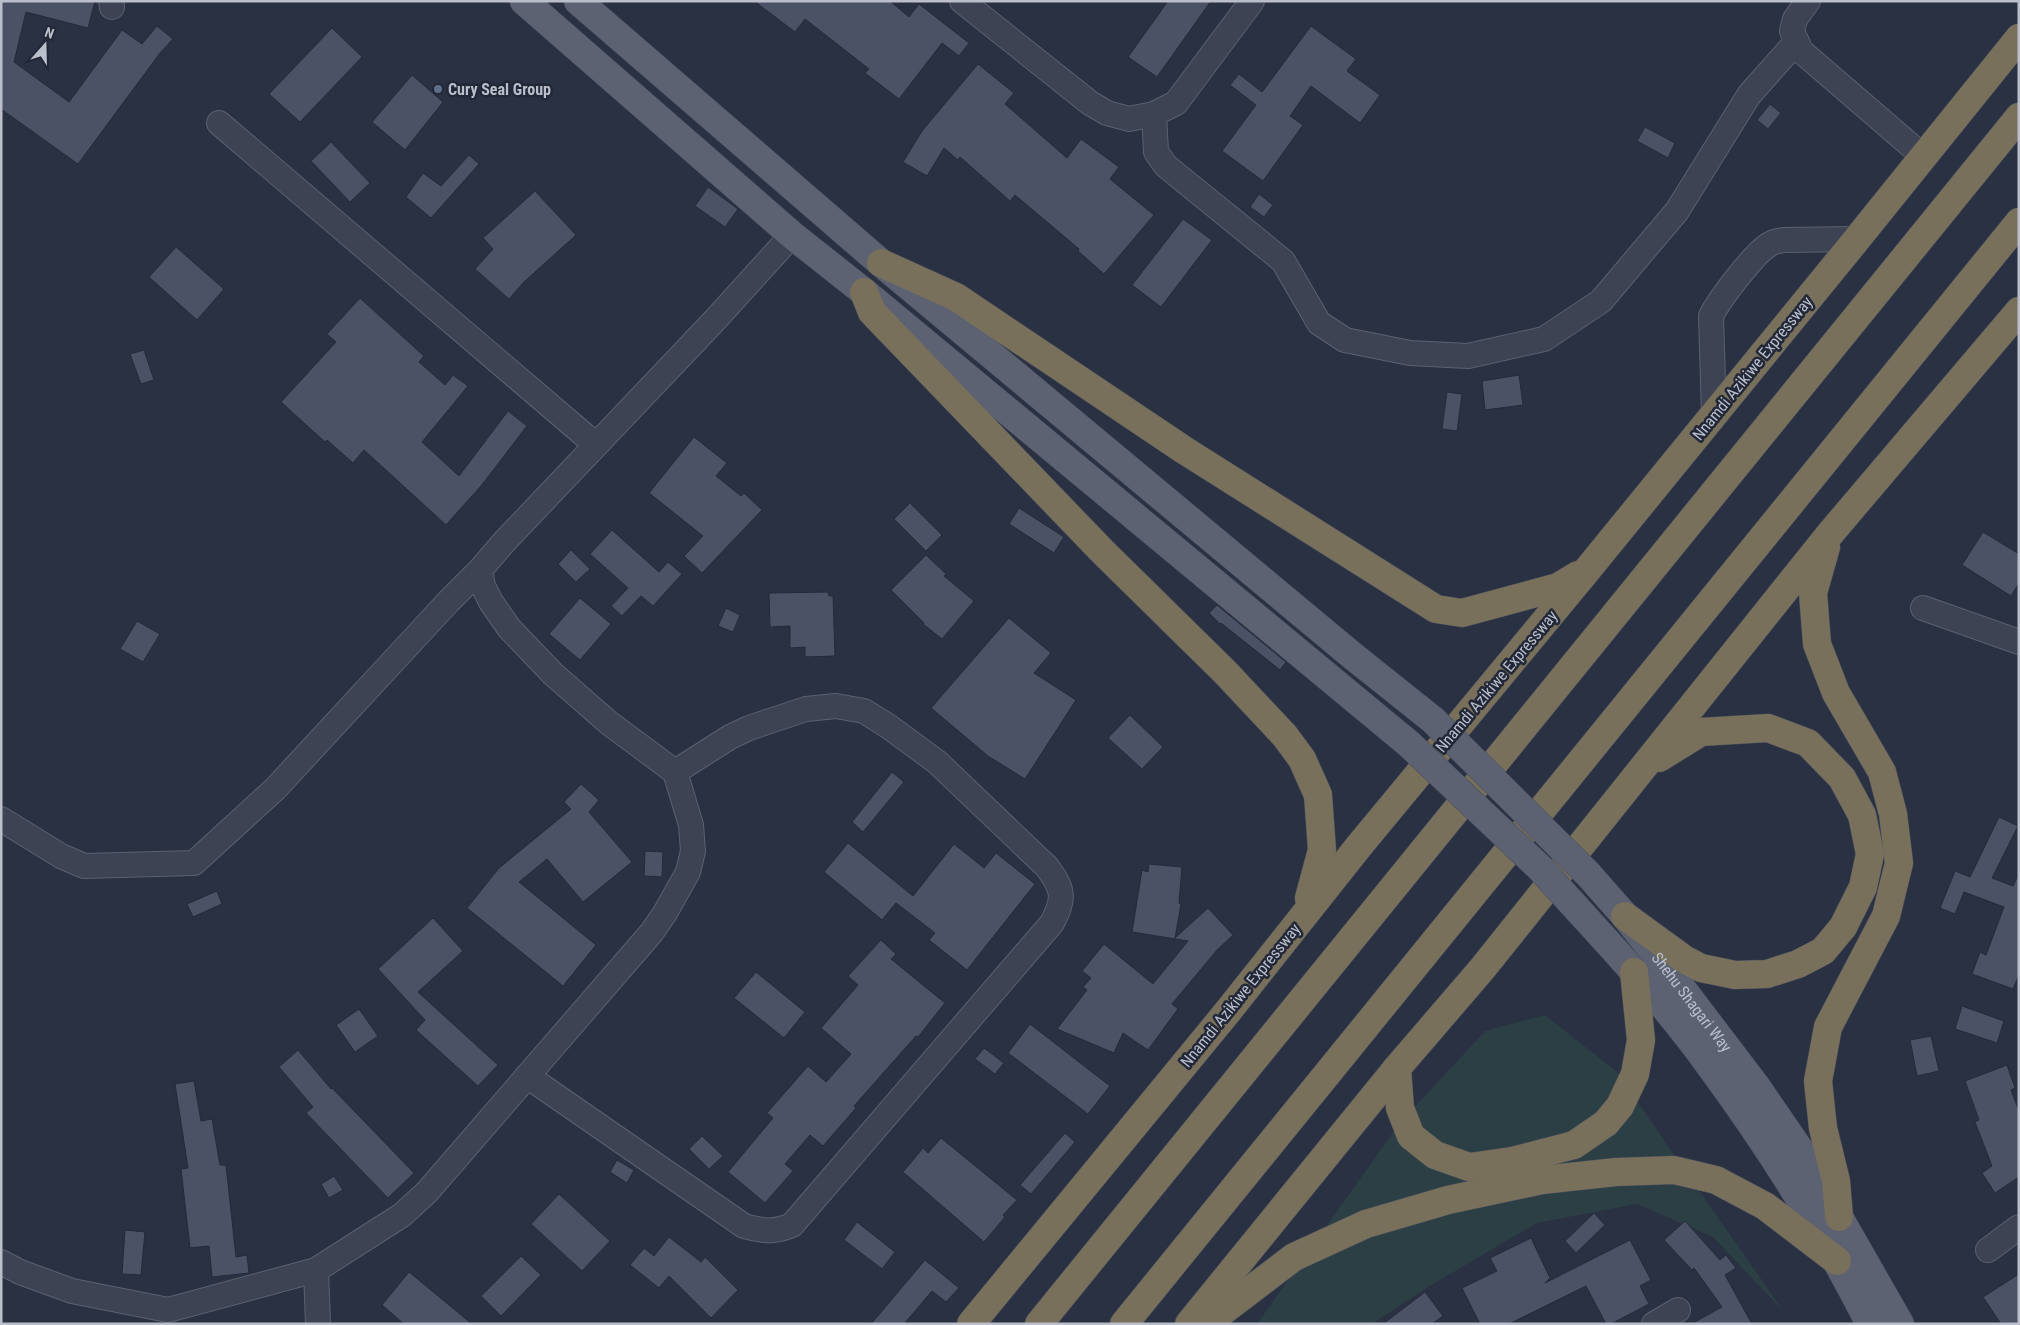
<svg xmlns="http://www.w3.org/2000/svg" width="2020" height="1325" viewBox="0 0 2020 1325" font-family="'Roboto Condensed',sans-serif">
<rect width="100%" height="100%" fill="#293142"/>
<path fill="#2c3f44" d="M1545 1015 1616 1071 1784 1312 1713 1237 1637 1204 1537 1223 1428 1287 1372 1324H1257L1398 1125 1485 1031Z"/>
<g fill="#4b5266" stroke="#242a3a">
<path d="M1 1H95L88 28 26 12 14 62 69 102 122 30 142 44 157 26 173 39 160 53 78 164 1 109Z"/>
<path d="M754 1H890L909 17 919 4 969 43 959 56 942 43 899 99 865 73 869 69 805 19 795 32Z"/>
<path d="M1168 1H1211L1157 77 1128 57Z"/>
<path d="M1311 26 1356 59 1347 71 1380 95 1360 123 1311 86 1290 116 1303 125 1263 181 1222 151 1256 105 1230 85 1239 74 1262 92Z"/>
<path d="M332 28 362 57 300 122 269 94Z"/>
<path d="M978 64 1014 93 1005 104 1067 158 1081 139 1119 167 1110 179 1154 215 1104 274 1078 251 1079 249 1015 195 1010 201 960 157 958 160 944 148 927 176 903 162 922 131Z"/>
<path d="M412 75 443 102 405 150 372 122Z"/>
<path d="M1770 104 1781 113 1768 129 1757 120Z"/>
<path d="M1645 127 1675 143 1668 158 1637 141Z"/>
<path d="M331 142 370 183 350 202 311 161Z"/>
<path d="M469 155 479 164 431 218 406 197 423 173 441 186Z"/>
<path d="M708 187 738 209 725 227 695 206Z"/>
<path d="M535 191 576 235 524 282 509 299 475 269 493 249 483 238Z"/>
<path d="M1259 194 1273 205 1264 217 1250 207Z"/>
<path d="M1183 219 1212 240 1161 307 1132 285Z"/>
<path d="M176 247 224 289 197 320 149 277Z"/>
<path d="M360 298 424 356 419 362 445 385 453 375 468 386 422 442 459 476 508 411 527 426 481 486 446 525 364 450 353 463 327 440 325 442 281 402 336 342 327 334Z"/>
<path d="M144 350 154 380 141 384 130 354Z"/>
<path d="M1519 375 1523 405 1485 410 1482 381Z"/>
<path d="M1447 392 1462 394 1457 431 1442 429Z"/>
<path d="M694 437 727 463 716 476 741 496 744 493 762 510 702 573 684 556 703 536 649 493Z"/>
<path d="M910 503 942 535 926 551 894 519Z"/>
<path d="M1019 508 1064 537 1054 553 1009 524Z"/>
<path d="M612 530 659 572 668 562 682 574 653 606 641 596 622 616 611 606 628 588 590 554Z"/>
<path d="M1983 532 2019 554V583L2011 596 1962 565Z"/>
<path d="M571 550 590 569 576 582 558 564Z"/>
<path d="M926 555 946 574 944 576 974 601 942 639 923 624 924 623 891 590Z"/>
<path d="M828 592 829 596H833L835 656 805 657V647L790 648V626L770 627 769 593Z"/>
<path d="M580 598 611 624 580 660 549 634Z"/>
<path d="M1217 605 1286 662 1280 670 1221 623 1220 624 1209 613Z"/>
<path d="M726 608 740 615 733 632 718 626Z"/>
<path d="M1009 618 1051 653 1034 673 1076 700 1025 779 988 756 931 708Z"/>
<path d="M137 621 160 634 143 662 120 649Z"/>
<path d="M1130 715 1163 747 1142 769 1108 738Z"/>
<path d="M892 772 904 782 863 832 852 822Z"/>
<path d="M581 784 599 800 589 812 632 862 583 902 547 859 519 882 596 945 563 986 467 908 499 868 571 809 564 802Z"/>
<path d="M1999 817 2018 826 1992 878 2013 886 2019 873V975L2013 989 1972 974 1980 952 1986 955 2004 907 1964 892 1955 914 1940 908 1955 871 1970 877Z"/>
<path d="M848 843 913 896 954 844 984 868 996 853 1035 884 967 970 929 940 935 933 896 903 882 920 824 872Z"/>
<path d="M645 851 663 852 662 877 644 876Z"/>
<path d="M1149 864 1182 867 1179 903 1181 904 1175 938 1208 908 1233 935 1217 950 1172 1004 1178 1009 1148 1050 1123 1033 1114 1053 1057 1029 1087 990 1083 987 1091 978 1082 971 1104 944 1153 984 1188 941 1132 932 1142 870 1148 872Z"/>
<path d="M217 891 222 904 193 917 187 904Z"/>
<path d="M433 918 463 951 418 992 498 1065 478 1086 416 1030 425 1020 378 969Z"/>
<path d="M881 940 896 954 891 959 945 1003 918 1037 916 1036 854 1106 856 1108 823 1146 810 1135 785 1164 793 1171 765 1203 728 1172 773 1118 767 1113 808 1066 826 1082 851 1054 821 1028 858 985 848 976Z"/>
<path d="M756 972 805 1012 784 1038 734 998Z"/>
<path d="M1962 1006 2004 1021 1997 1043 1955 1029Z"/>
<path d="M359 1009 378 1036 355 1052 336 1025Z"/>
<path d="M1030 1024 1110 1086 1088 1114 1008 1053Z"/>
<path d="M1931 1036 1939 1071 1917 1076 1910 1040Z"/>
<path d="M984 1048 1004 1063 995 1074 975 1059Z"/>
<path d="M298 1050 331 1089 332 1088 414 1173 388 1198 306 1113 313 1107 279 1067Z"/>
<path d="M2007 1065 2015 1088 2011 1090 2019 1111V1177L1995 1193 1982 1173 1992 1166 1975 1122 1979 1120 1965 1081Z"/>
<path d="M194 1081 201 1121 212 1119 220 1165H226L236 1257 247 1255 249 1273 212 1277 209 1246 190 1248 181 1169 188 1168 175 1084Z"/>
<path d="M1065 1133 1075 1142 1031 1194 1020 1185Z"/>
<path d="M702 1136 723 1156 709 1169 689 1149Z"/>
<path d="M941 1138 1017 1200 1003 1215 1005 1217 984 1242 903 1172 923 1148 928 1153Z"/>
<path d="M617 1160 634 1170 627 1183 610 1172Z"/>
<path d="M334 1176 343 1190 329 1198 321 1184Z"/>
<path d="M559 1194 610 1241 582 1271 531 1224Z"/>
<path d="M1594 1213 1605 1225 1576 1253 1565 1241Z"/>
<path d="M1685 1221 1720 1260 1726 1255 1736 1268 1725 1275 1752 1324H1691L1722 1307 1694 1268 1692 1270 1664 1240Z"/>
<path d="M857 1222 895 1252 882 1269 844 1240Z"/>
<path d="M125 1230 145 1232 141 1275 122 1274Z"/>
<path d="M669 1237 701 1262 705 1257 738 1290 711 1318 669 1276 659 1288 630 1265 644 1248 654 1256Z"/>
<path d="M1531 1238 1550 1278 1545 1283 1630 1240 1651 1280 1640 1286 1649 1304 1611 1324H1606L1586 1286 1509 1324H1480L1462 1288 1497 1271 1490 1258Z"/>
<path d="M521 1256 541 1275 501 1316 481 1296Z"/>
<path d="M925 1260 959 1288 946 1302 932 1291 904 1324H871Z"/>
<path d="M409 1272 472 1324H404L382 1305Z"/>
<path d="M2019 1274V1324H2001L1983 1297Z"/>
<path d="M1425 1292 1443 1316 1432 1324H1383Z"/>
</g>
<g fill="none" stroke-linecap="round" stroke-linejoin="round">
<g stroke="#5c616f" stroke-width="26">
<g id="minor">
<path d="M111 1 112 7"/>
<path d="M962 1 1090 103 1107 113 1129 119 1154 114 1176 103 1252 1"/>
<path d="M1808 1 1795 19 1792 31 1801 51 1924 157"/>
<path d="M1154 114 1156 152 1166 166 1283 261 1319 323 1345 340 1410 353 1468 356 1544 339 1601 301 1677 211 1749 95 1796 42"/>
<path d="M219 123 596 445"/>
<path d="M1714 415 1711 316C1719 300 1756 250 1772 243 1775 241 1780 241 1783 240L1857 239"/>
<path d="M1923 608 2019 642"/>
<path d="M1 819 61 856 84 866 194 863 275 789 448 602 480 570"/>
<path d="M527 1076 744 1226C763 1231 773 1233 792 1225L1052 923C1065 898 1064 890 1047 867L937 762 888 726 864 711 836 706 806 709 749 728 730 737 675 772"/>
<path d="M1988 1250 2019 1227"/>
<path d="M1 1262 20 1272 72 1291 168 1310 316 1270 402 1215 427 1192 652 932 665 913 688 872 693 851 691 825 675 772 609 723 553 674 509 628 491 602 483 586 480 570 504 542 715 320 792 235"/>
<path d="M316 1270 318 1324"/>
<path d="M1654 1324 1678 1310"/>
</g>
</g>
<g stroke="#474c5b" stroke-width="29">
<g id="major">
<path d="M524 1 792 235 864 292 1409 744"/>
<path d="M578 1 881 263 1354 657 1433 720"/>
<path id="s1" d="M1588 874 1625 916 1661 961 1756 1086 1804 1156 1900 1324"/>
<path d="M1570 901C1618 954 1668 1007 1710 1066 1769 1146 1825 1235 1870 1324"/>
</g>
</g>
<g stroke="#484e5d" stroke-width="29">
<g id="highway">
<path d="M881 263 956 297 1184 450 1436 609 1462 613 1558 587 1578 575"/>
<path d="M864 292 872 312 1102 551 1226 673 1285 736 1302 759 1318 795 1322 850 1309 898 1310 902"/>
<path d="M1826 547 1813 593 1817 644 1836 693 1882 772 1893 814 1899 863 1886 916 1828 1027 1818 1081 1823 1128 1836 1181 1839 1217"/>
<path d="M1625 916 1684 959 1701 968 1735 975 1767 974 1798 964 1823 951 1843 927 1863 887 1870 854 1862 815 1842 778 1808 743 1768 728 1701 732 1659 758"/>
<path d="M1397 1068 1400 1108 1411 1136 1435 1155 1469 1167 1512 1161 1574 1145 1606 1123 1620 1106 1635 1074 1641 1040 1634 972"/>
<path d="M971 1324 1229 1010 1359 846 1588 569 1857 239 2019 38"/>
<path d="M1039 1324 2019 117"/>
<path d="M1124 1324 2019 222"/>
<path d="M1189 1324 1397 1068 1482 969 1829 535 2019 311"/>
<path d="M1206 1324 1294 1257 1366 1224 1448 1200 1542 1180 1616 1172 1674 1170 1716 1180 1765 1206 1837 1261"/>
</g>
</g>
<use href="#minor" stroke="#3d4352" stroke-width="24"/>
<use href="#major" stroke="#5c6272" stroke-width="28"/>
<use href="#highway" stroke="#78705b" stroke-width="28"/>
<g stroke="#474c5b" stroke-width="29" stroke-linecap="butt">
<g id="major-bridge">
<path d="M1433 720 1588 874"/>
<path d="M1409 744 1540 868 1570 901"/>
</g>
</g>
<use href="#major-bridge" stroke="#5c6272" stroke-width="28"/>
</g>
<circle fill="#5c6f8a" stroke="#222838" stroke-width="2" cx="438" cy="89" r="5"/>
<g text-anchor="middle" stroke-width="5" stroke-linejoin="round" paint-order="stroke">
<g font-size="16" font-weight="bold" fill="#bbbfcc" stroke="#222838" text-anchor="start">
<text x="448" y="95">Cury Seal Group</text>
</g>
<g font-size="16" fill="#bbbfcc" stroke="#222838">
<text transform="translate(1752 368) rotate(-51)" y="6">Nnamdi Azikiwe Expressway</text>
<text transform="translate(1496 681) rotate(-50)" y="6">Nnamdi Azikiwe Expressway</text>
<text transform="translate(1240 995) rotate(-51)" y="6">Nnamdi Azikiwe Expressway</text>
<text dy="6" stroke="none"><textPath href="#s1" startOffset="165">Shehu Shagari Way</textPath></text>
</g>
</g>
<rect width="2020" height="1325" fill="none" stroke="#bbbfcc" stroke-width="5"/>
<g transform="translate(45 45) rotate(20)" stroke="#222838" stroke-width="4" paint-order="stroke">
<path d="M0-4L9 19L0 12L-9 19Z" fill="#bbbfcc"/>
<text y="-8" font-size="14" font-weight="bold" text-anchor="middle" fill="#bbbfcc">N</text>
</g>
</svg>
